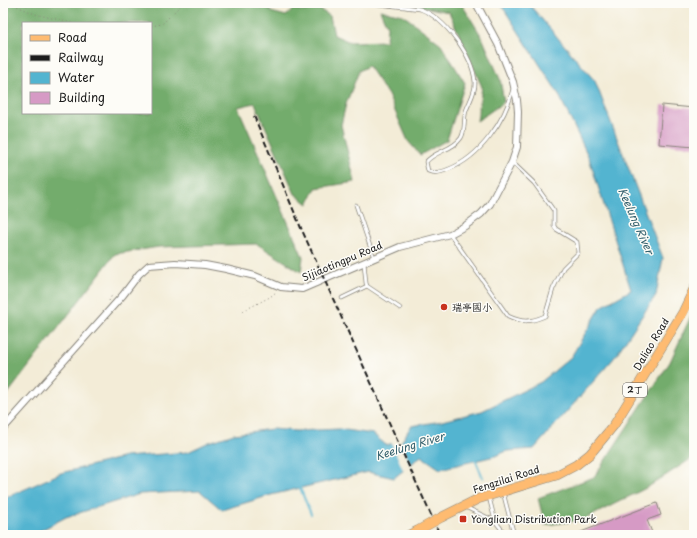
<svg xmlns="http://www.w3.org/2000/svg" width="697" height="538" viewBox="0 0 697 538" font-family="'Playpen Sans','LXGW WenKai TC',sans-serif">
<rect width="100%" height="100%" fill="#fdfcf7"/>
<filter id="ink" filterUnits="userSpaceOnUse"><feTurbulence type="fractalNoise" baseFrequency=".025" numOctaves="2"/><feDisplacementMap in="SourceGraphic" scale="8" xChannelSelector="R" yChannelSelector="G"/><feConvolveMatrix kernelMatrix="1 2 1 2 8 2 1 2 1" color-interpolation-filters="sRGB"/></filter>
<filter id="wash" filterUnits="userSpaceOnUse"><feTurbulence type="fractalNoise" baseFrequency=".012" numOctaves="4" result="noise"/><feDisplacementMap in="SourceGraphic" scale="16" xChannelSelector="R" yChannelSelector="G"/><feGaussianBlur stdDeviation="0.9" result="paint"/><feColorMatrix in="noise" values="0 0 0 0 0 0 0 0 0 0 0 0 0 0 0 0 0 1.4 0 .05"/><feComposite in="paint" operator="in"/></filter>
<g filter="url(#wash)">
<rect width="100%" height="100%" fill="#f3ecd7"/>
<g fill="#73ac6c" stroke="#486444" fill-rule="evenodd">
<path d="M3 3H265L271 12 286 16 294 9 304 11 319 9 330 16 334 35 350 42 386 41 387 26 380 10 403 15 441 44 465 83 447 140 420 155 408 141 388 95 368 66 359 71 346 104 341 125 355 182 316 188 308 204 295 194 255 103 238 107 303 257 301 272 257 244 159 247 115 254 3 400ZM23 23H151V113H23Z"/>
<path d="M403 3H461L482 37 500 79 504 102 477 121 482 87 449 12Z"/>
<path d="M694 309V457L648 487 583 520 545 525 538 498 594 477 670 362Z"/>
</g>
<path fill="#52b4d0" stroke="#376876" d="M500 3H528L595 81 663 258 656 295 614 358 534 449 507 451 495 456 440 469 421 456 394 478 368 472 271 495 222 510 200 491 140 494 66 517 32 535H3V499L61 473 125 457 188 452 209 442 234 434 272 429 296 431 339 429 373 434 386 445 402 441 411 426 442 421 482 411 541 382 571 357 601 307 631 290 589 158 558 93Z"/>
<path fill="#f3ecd7" d="M400 439 411 466 404 472 391 442Z"/>
<g fill="none" stroke-linecap="round" stroke-linejoin="round">
<g stroke="#52b4d0" stroke-width="2">
<path d="M475 459 483 478"/>
<path d="M300 488 311 514"/>
</g>
</g>
<g id="blocks">
<g fill="#d69ac5">
<path d="M662 105 694 108V147L659 144Z"/>
<path d="M657 503 661 515 647 520 653 535H573Z"/>
</g>
</g>
</g>
<g filter="url(#ink)">
<use href="#blocks" fill-opacity="0" stroke="#88847a" stroke-width="1"/>
<g fill="none" stroke-linecap="round" stroke-linejoin="round">
<g stroke="#88847a" stroke-width="4.5">
<g id="lane">
<path d="M368 3C380 4 393 6 405 7 409 8 415 8 420 9 445 18 473 56 475 82 476 92 469 102 466 111 463 120 466 130 461 138 453 150 435 151 426 162L428 171C434 174 442 172 449 169 480 157 505 121 513 89"/>
<path d="M356 205 374 258"/>
<path d="M450 234 508 316C523 323 531 322 545 316L553 289 563 268 578 253 577 242 556 229 554 226V211L534 183 513 163"/>
<path d="M364 263 366 283 367 286 400 308"/>
<path d="M342 298 367 286"/>
<path d="M503 492 514 535"/>
<path d="M489 497 495 521"/>
<path d="M465 507 495 521 506 535"/>
</g>
</g>
<g stroke="#88847a" stroke-width="8">
<path id="street" d="M3 429 123 295 139 274 149 265 175 263 205 265 226 269 255 276 281 287 302 289 400 247 450 234 465 226 481 214 490 204 512 162 517 147 518 112 517 100 513 82 498 44 476 3"/>
</g>
<g stroke="#88847a" stroke-width="10">
<g id="primary">
<path d="M442 517 478 499 557 475 576 465 590 454 614 425 683 312 694 289"/>
<path d="M409 535 417 531"/>
</g>
</g>
<g stroke="#88847a" stroke-width="1" stroke-dasharray="1 3" stroke-linecap="butt">
<path d="M10 3 35 14 72 23"/>
<path d="M151 26 162 24 178 8 182 3"/>
<path d="M109 301 113 293"/>
<path d="M243 311 270 297 276 292"/>
</g>
<use href="#lane" stroke="#fff" stroke-width="3"/>
<use href="#street" stroke="#fff" stroke-width="6"/>
<use href="#primary" stroke="#febb71" stroke-width="9"/>
<path stroke="#1c1c1c" stroke-width="2" stroke-dasharray="6 3" stroke-linecap="butt" d="M254 116 301 228 440 535"/>
<g stroke="#88847a" stroke-width="10" stroke-linecap="butt">
<path id="primary-bridge" d="M417 531 442 517"/>
</g>
<use href="#primary-bridge" stroke="#febb71" stroke-width="9"/>
</g>
</g>
<g fill="#c8321e" stroke="#fdfcf7" stroke-width="1.5">
<circle cx="444" cy="307" r="4"/>
<rect x="459" y="515" width="8" height="8" rx="2"/>
</g>
<g text-anchor="middle" stroke-width="3" stroke-linejoin="round" paint-order="stroke">
<rect fill="#fdfcf7" stroke="#605f5e" stroke-width="1" x="623" y="383" width="24" height="14" rx="3"/>
<g font-size="9" font-weight="bold" fill="#1c1c1c">
<text x="635" y="393">2丁</text>
</g>
<g font-size="10" fill="#1c1c1c" stroke="#fdfcf7">
<text transform="translate(342 261) rotate(-23)" y="4">Sijiaotingpu Road</text>
<text transform="translate(651 344) rotate(-59)" y="4">Daliao Road</text>
<text transform="translate(506 479) rotate(-18)" y="4">Fengzilai Road</text>
</g>
<g font-size="10" fill="#1c1c1c" stroke="#fdfcf7" text-anchor="start">
<text x="452" y="311">瑞亭國小</text>
<text x="471" y="523">Yonglian Distribution Park</text>
</g>
<g font-size="11" font-style="italic" fill="#34606d" stroke="#fdfcf7">
<text transform="translate(636 221) rotate(66)" y="4">Keelung River</text>
<text transform="translate(410 446) rotate(-17)" y="4">Keelung River</text>
</g>
</g>
<rect width="697" height="538" fill="none" stroke="#fdfcf7" stroke-width="16"/>
<rect x="22" y="22" width="130" height="92" fill="#fdfcf7" stroke="#a3a29f"/>
<rect x="30" y="35" width="20" height="6" fill="#febb71" stroke="#a3a29f"/>
<text x="58" y="42" font-size="12" fill="#1c1c1c">Road</text>
<rect x="30" y="55" width="20" height="6" fill="#1c1c1c" stroke="#a3a29f"/>
<text x="58" y="62" font-size="12" fill="#1c1c1c">Railway</text>
<rect x="30" y="72" width="20" height="12" fill="#52b4d0" stroke="#a3a29f"/>
<text x="58" y="82" font-size="12" fill="#1c1c1c">Water</text>
<rect x="30" y="92" width="20" height="12" fill="#d69ac5" stroke="#a3a29f"/>
<text x="58" y="102" font-size="12" fill="#1c1c1c">Building</text>
</svg>
